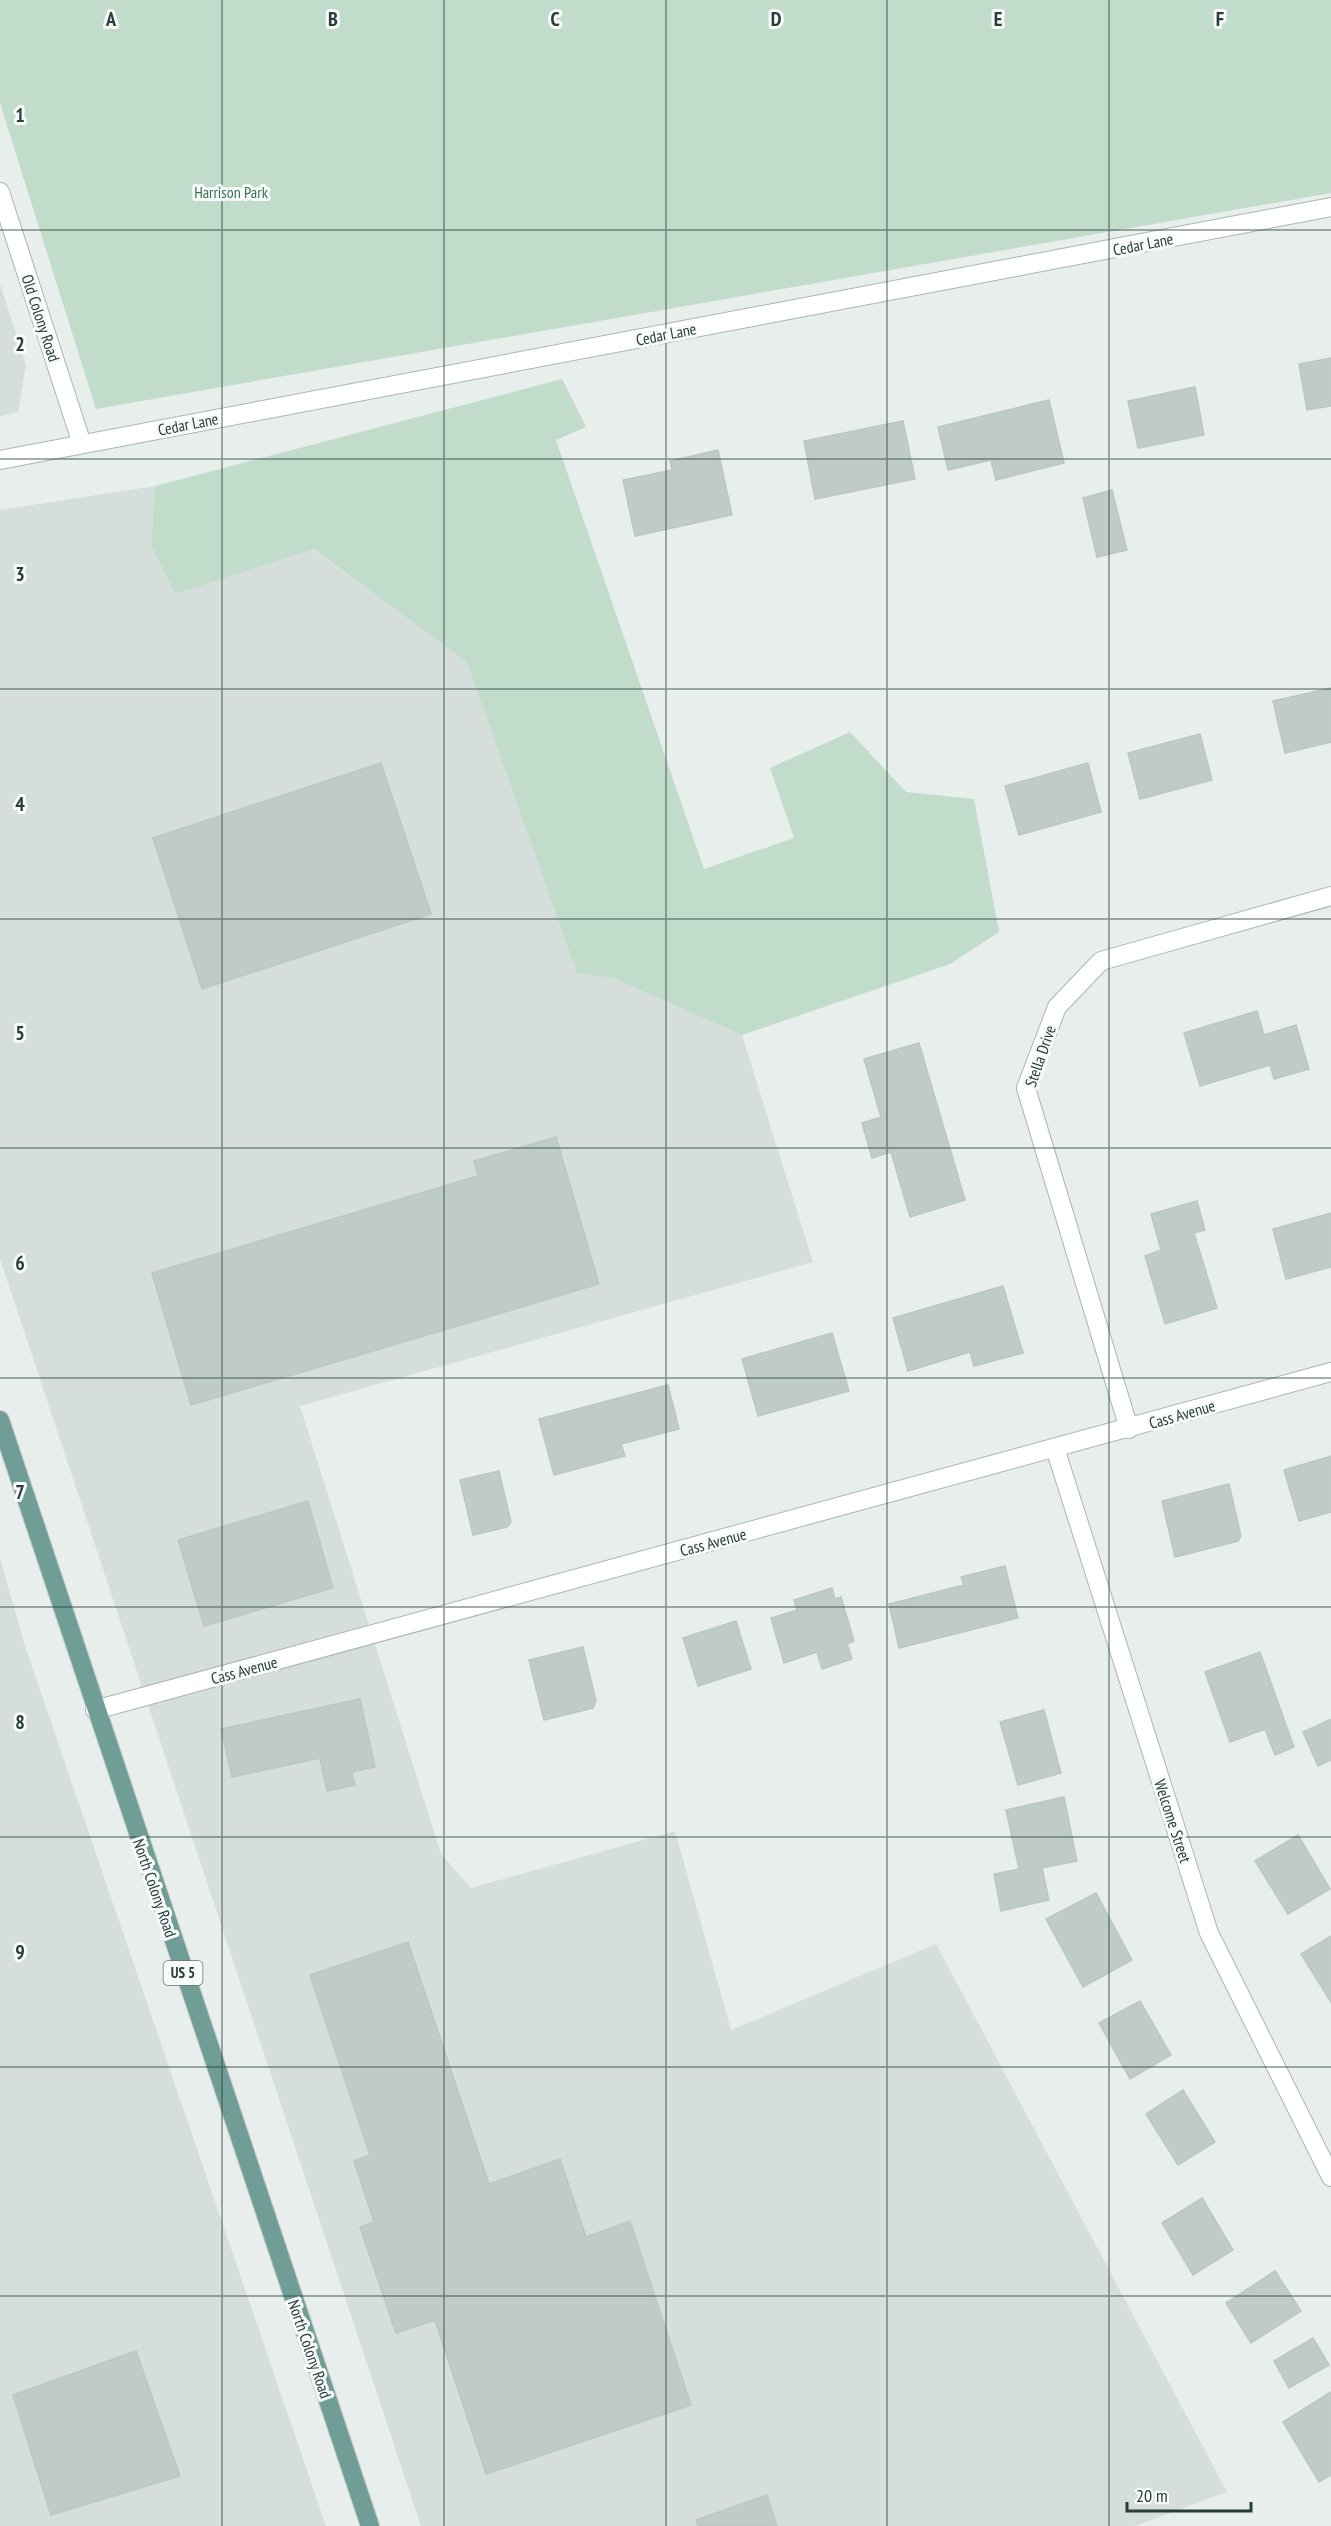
<svg xmlns="http://www.w3.org/2000/svg" width="1331" height="2526" viewBox="0 0 1331 2526" font-family="'PT Sans Narrow',sans-serif">
<rect width="100%" height="100%" fill="#e7eeeb"/>
<g fill="#d5deda">
<path d="M0 284 26 365 18 412 0 416Z"/>
<path d="M155 486 151 546 175 594 313 549 467 661 577 972 613 978 742 1035 813 1262 300 1406 441 1854 471 1888 675 1831 731 2030 936 1944 1227 2492 1135 2526H421L0 1259V510Z"/>
<path d="M0 1558 26 1649 326 2526H0Z"/>
</g>
<g fill="#c2dccc">
<path d="M0 0H1331V193L96 409 0 103Z"/>
<path d="M562 379 586 427 556 440 704 869 794 838 770 768 850 732 906 792 974 799 999 932 950 964 742 1035 613 978 577 973 467 662 314 549 175 594 151 546 155 486Z"/>
</g>
<g fill="#bfcbc8" stroke="#bac7c3" stroke-width="1.5">
<path d="M1331 358V406L1307 410 1299 364Z"/>
<path d="M1195 387 1204 435 1138 448 1128 401Z"/>
<path d="M1049 400 1064 463 996 480 991 460 948 470 938 427Z"/>
<path d="M903 421 915 479 815 499 804 441Z"/>
<path d="M718 450 732 515 635 536 623 480 672 470 670 461Z"/>
<path d="M1112 490 1127 550 1097 557 1083 498Z"/>
<path d="M1331 688V742L1285 753 1273 701Z"/>
<path d="M1200 734 1212 780 1140 799 1128 753Z"/>
<path d="M381 763 431 914 202 989 153 838Z"/>
<path d="M1088 763 1101 812 1019 835 1005 786Z"/>
<path d="M1257 1011 1264 1035 1296 1025 1309 1069 1274 1079 1270 1065 1200 1086 1184 1033Z"/>
<path d="M919 1043 965 1200 910 1217 891 1152 872 1158 862 1123 881 1117 864 1059Z"/>
<path d="M556 1137 599 1284 191 1405 152 1273 478 1176 474 1161Z"/>
<path d="M1197 1201 1205 1230 1194 1233 1217 1308 1165 1324 1145 1256 1161 1250 1151 1214Z"/>
<path d="M1331 1213V1267L1286 1279 1273 1229Z"/>
<path d="M1003 1286 1023 1353 974 1366 970 1352 908 1371 893 1318Z"/>
<path d="M832 1333 849 1391 758 1416 742 1359Z"/>
<path d="M668 1385 679 1429 621 1444 625 1456 554 1475 539 1419Z"/>
<path d="M1331 1456V1512L1299 1521 1284 1470Z"/>
<path d="M499 1471 511 1522 507 1527 473 1535 460 1480Z"/>
<path d="M1229 1484 1241 1536 1238 1541 1175 1557 1162 1501Z"/>
<path d="M308 1501 333 1588 204 1626 178 1540Z"/>
<path d="M1005 1566 1018 1618 899 1648 889 1604 964 1585 961 1577Z"/>
<path d="M832 1588 835 1599 841 1597 854 1641 847 1644 852 1659 822 1669 817 1652 784 1663 771 1618 797 1610 794 1600Z"/>
<path d="M736 1621 751 1669 698 1686 683 1638Z"/>
<path d="M583 1647 596 1701 593 1708 544 1720 529 1660Z"/>
<path d="M1260 1652 1294 1747 1275 1755 1265 1729 1230 1742 1205 1672Z"/>
<path d="M360 1699 375 1767 352 1772 355 1785 327 1791 320 1758 232 1777 221 1729Z"/>
<path d="M1044 1710 1061 1773 1018 1785 1000 1722Z"/>
<path d="M1331 1719V1760L1318 1766 1303 1732Z"/>
<path d="M1064 1797 1077 1861 1042 1868 1049 1900 1001 1911 994 1874 1019 1869 1006 1810Z"/>
<path d="M1298 1835 1330 1889 1288 1914 1255 1861Z"/>
<path d="M1096 1893 1132 1960 1083 1987 1046 1919Z"/>
<path d="M1331 1936V2002L1301 1954Z"/>
<path d="M408 1942 489 2184 560 2159 586 2237 630 2221 691 2405 486 2474 435 2320 396 2333 360 2227 374 2222 354 2161 370 2155 310 1975Z"/>
<path d="M1140 2001 1171 2055 1130 2079 1099 2023Z"/>
<path d="M1183 2090 1215 2142 1178 2165 1146 2114Z"/>
<path d="M1202 2198 1233 2250 1193 2275 1162 2223Z"/>
<path d="M1275 2271 1301 2311 1251 2343 1226 2303Z"/>
<path d="M1313 2338 1329 2365 1289 2388 1274 2361Z"/>
<path d="M136 2351 180 2476 51 2515 13 2395Z"/>
<path d="M1331 2392V2475L1319 2482 1283 2422Z"/>
<path d="M767 2495 777 2526H698L696 2520Z"/>
</g>
<g fill="none" stroke-linecap="round" stroke-linejoin="round">
<g stroke="#aab6b2" stroke-width="20">
<g id="minor">
<path d="M0 192 82 444"/>
<path d="M0 460 1331 207"/>
<path d="M1129 1429 1026 1088 1057 1007 1101 961 1331 896"/>
<path d="M1055 1448 1209 1933 1331 2177"/>
<path d="M95 1710 1331 1372"/>
</g>
</g>
<g stroke="#c3c9c8" stroke-width="20">
<path id="primary" d="M0 1420 370 2526"/>
</g>
<use href="#minor" stroke="#fff" stroke-width="18"/>
<use href="#primary" stroke="#709e97" stroke-width="18"/>
</g>
<path fill="none" stroke="#273e3a" stroke-width="1.5" stroke-opacity="0.55" d="M222 0V2526M444 0V2526M666 0V2526M887 0V2526M1109 0V2526M0 230H1331M0 459H1331M0 689H1331M0 919H1331M0 1148H1331M0 1378H1331M0 1607H1331M0 1837H1331M0 2067H1331M0 2296H1331"/>
<g text-anchor="middle" stroke-width="6" stroke-linejoin="round" paint-order="stroke">
<rect fill="#f7faf9" stroke="#657673" stroke-width="1.5" x="163.5" y="1961" width="39" height="24" rx="4.5"/>
<g font-size="15" font-weight="bold" fill="#273e3a">
<text x="183" y="1978">US 5</text>
</g>
<g font-size="16" fill="#357152" stroke="#f7faf9">
<text x="231" y="198">Harrison Park</text>
</g>
<g font-size="16" fill="#273e3a" stroke="#f7faf9">
<text transform="translate(1143 244) rotate(-11)" y="6">Cedar Lane</text>
<text transform="translate(41 318) rotate(72)" y="6">Old Colony Road</text>
<text transform="translate(666 334) rotate(-11)" y="6">Cedar Lane</text>
<text transform="translate(188 424) rotate(-11)" y="6">Cedar Lane</text>
<text transform="translate(1040 1056) rotate(-71)" y="6">Stella Drive</text>
<text transform="translate(1182 1414) rotate(-16)" y="6">Cass Avenue</text>
<text transform="translate(713 1542) rotate(-15)" y="6">Cass Avenue</text>
<text transform="translate(244 1670) rotate(-15)" y="6">Cass Avenue</text>
<text transform="translate(1173 1821) rotate(72)" y="6">Welcome Street</text>
<text transform="translate(155 1888) rotate(71)" y="6">North Colony Road</text>
<text transform="translate(310 2349) rotate(71)" y="6">North Colony Road</text>
</g>
</g>
<g font-size="20" text-anchor="middle" font-weight="bold" fill="#273e3a" stroke="#f7faf9" stroke-width="6" stroke-linejoin="round" paint-order="stroke">
<text x="111" y="26">A</text>
<text x="333" y="26">B</text>
<text x="555" y="26">C</text>
<text x="776" y="26">D</text>
<text x="998" y="26">E</text>
<text x="1220" y="26">F</text>
<text x="20" y="122">1</text>
<text x="20" y="351">2</text>
<text x="20" y="581">3</text>
<text x="20" y="811">4</text>
<text x="20" y="1040">5</text>
<text x="20" y="1270">6</text>
<text x="20" y="1499">7</text>
<text x="20" y="1729">8</text>
<text x="20" y="1959">9</text>
</g>
<path d="M1127 2502v9h124v-9" fill="none" stroke="#273e3a" stroke-width="3"/>
<text x="1136" y="2502" font-size="18" fill="#273e3a" stroke="#f7faf9" stroke-width="4.5" paint-order="stroke">20 m</text>
</svg>
